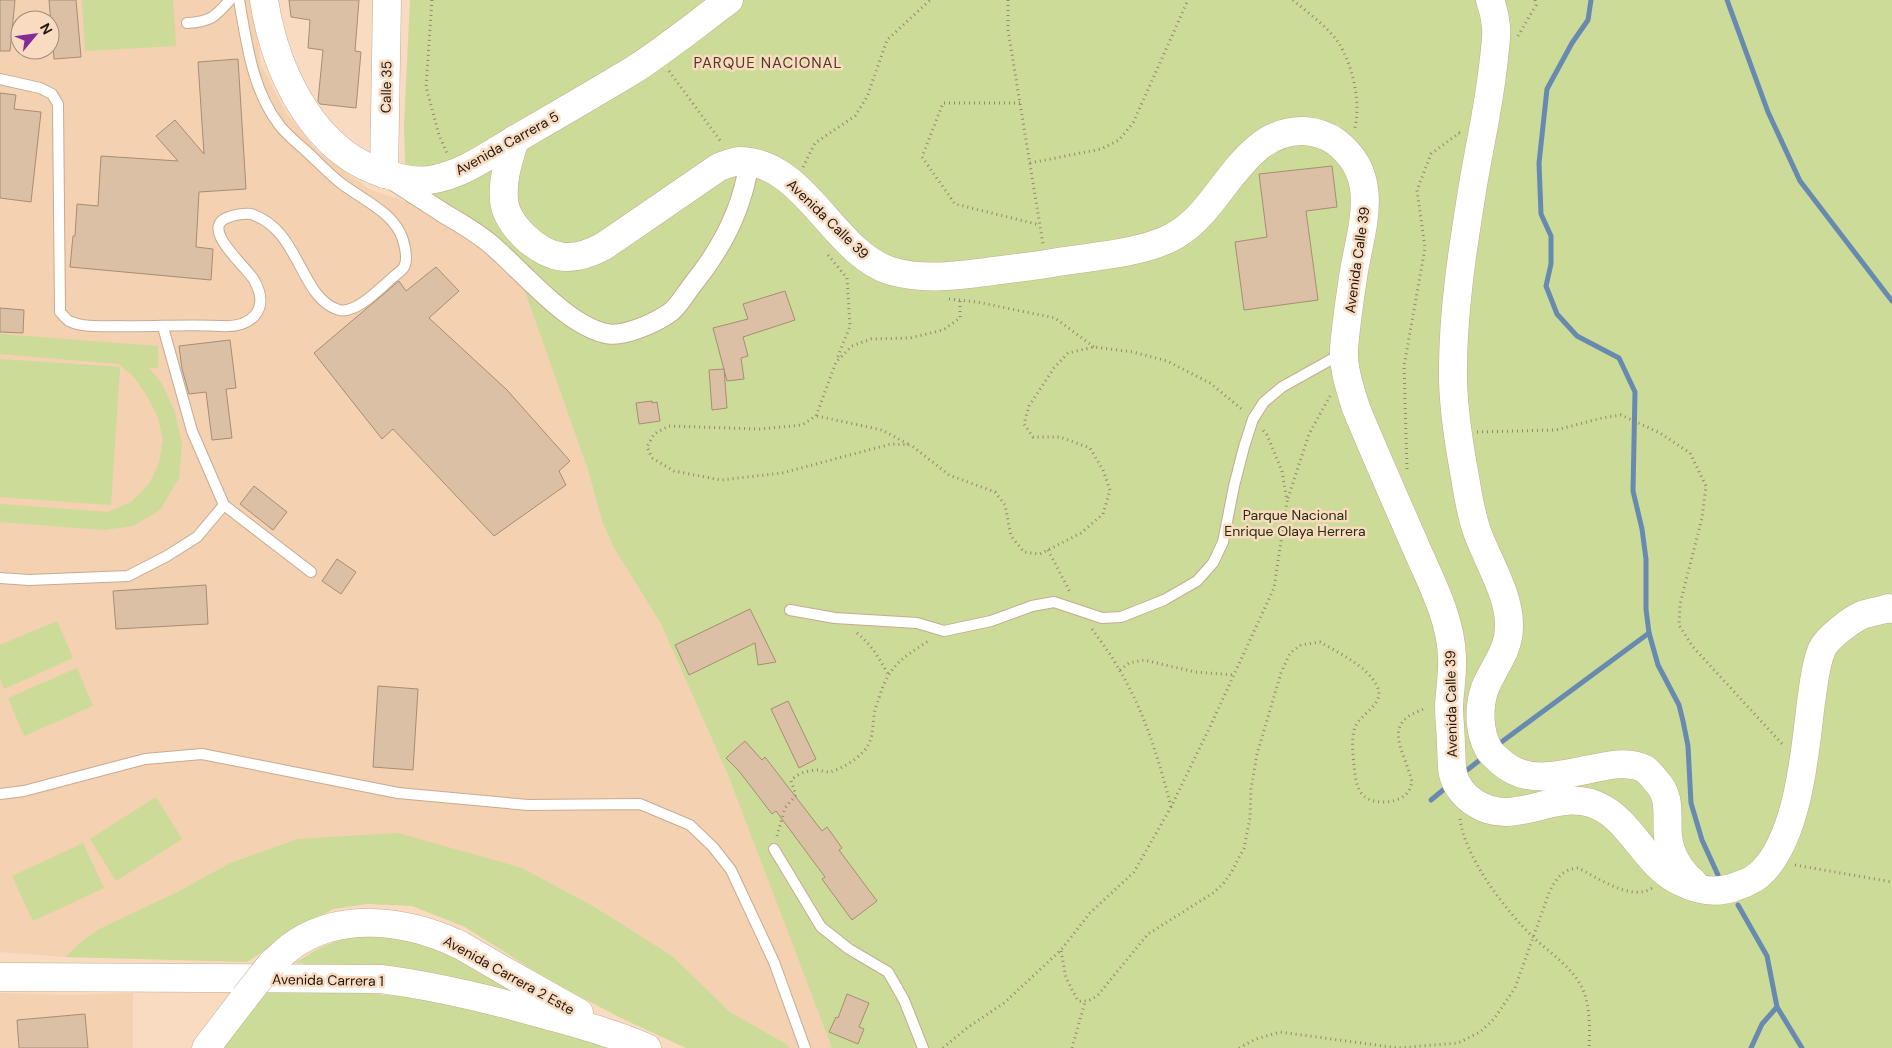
<svg xmlns="http://www.w3.org/2000/svg" width="1892" height="1048" viewBox="0 0 1892 1048" font-family="'DM Sans',sans-serif">
<rect width="100%" height="100%" fill="#f8dbc1"/>
<g fill="#f3d1b1" fill-rule="evenodd">
<path d="M0 0H252L261 65 287 114 318 152 369 189 406 202 476 242 518 272 588 470 602 521 614 548 661 624 728 775 832 1048H789L788 1045 730 1012 671 956 593 906 522 868 461 852 297 839 230 863 179 891 99 929 82 941 65 957 0 952ZM20 20H50V50H20Z"/>
<path d="M0 993 71 995 133 993V1048H0Z"/>
</g>
<g fill="#ccdb97">
<path d="M82 0H173L176 46 85 51Z"/>
<path d="M410 0H1892V1048H832L728 775 661 624 614 548 602 521 588 470 518 272 476 242 406 202 404 125Z"/>
<path d="M0 334 158 346V368H149L162 384 175 412 182 444 179 478 160 510 133 526 104 530 0 522V504L108 512 131 502 149 484 159 463 163 439 157 415 146 394 134 377 119 364 0 354Z"/>
<path d="M0 359 120 367 111 505 0 497Z"/>
<path d="M57 621 73 658 4 689 0 679V645Z"/>
<path d="M77 668 93 706 24 736 8 698Z"/>
<path d="M156 797 182 839 116 881 90 839Z"/>
<path d="M398 833 522 868 593 906 672 956 730 1012 788 1045 789 1048H686L623 1019 550 981 465 927 412 906 367 904 333 909 285 937 247 962 65 957 82 941 99 929 179 891 230 863 297 839Z"/>
<path d="M83 843 104 888 33 921 12 876Z"/>
<path d="M354 935C365 935 377 933 388 935 440 943 487 975 532 1000L414 972 295 963 321 947Z"/>
<path d="M312 988 386 995 453 998 609 1048H218L266 991Z"/>
</g>
<g fill="none" stroke-linecap="round" stroke-linejoin="round">
<g stroke="#688ab0" stroke-width="5">
<path d="M1591 0 1588 20 1572 43 1547 89 1539 163 1541 214 1551 236V264L1546 286 1557 314 1577 336 1619 358 1635 392 1633 491 1642 529 1646 559V609L1649 633 1658 665 1679 705 1683 721 1688 746 1691 803 1702 840 1718 875"/>
<path d="M1727 0 1768 112 1800 181 1892 301"/>
<path d="M1496 746 1649 633"/>
<path d="M1462 774 1485 756"/>
<path d="M1431 800 1448 786"/>
<path d="M1738 905 1767 956 1777 1007 1802 1048"/>
<path d="M1751 1048 1762 1024 1777 1007"/>
</g>
</g>
<g fill="#dbc0a6" stroke="#a78d74">
<path d="M0 0H15L10 51H0Z"/>
<path d="M49 0H76L81 57 54 59Z"/>
<path d="M289 0H359L355 51 361 52 356 108 320 104 318 101 323 50 308 48 310 20 291 17Z"/>
<path d="M238 59 246 189 199 192 196 247 213 249 211 280 70 267 73 236H75L77 204 98 206 101 156 178 161 156 136 175 120 204 154 198 62Z"/>
<path d="M0 93 16 95 14 109 41 112 31 202 0 198Z"/>
<path d="M1332 166 1337 207 1306 211 1318 300 1244 310 1235 242 1267 237 1259 174Z"/>
<path d="M436 267 459 291 429 318 507 390 570 461 559 471 566 485 494 536 393 429 382 439 314 353 399 281 406 291Z"/>
<path d="M785 291 795 320 743 337 748 356 741 358 744 379 727 381 713 328 748 319 743 304Z"/>
<path d="M0 308 24 310 23 333 0 332Z"/>
<path d="M230 340 236 388 226 389 232 438 212 440 206 392 189 394 182 369 179 346Z"/>
<path d="M724 369 727 408 712 410 709 370Z"/>
<path d="M652 401V403L657 402 660 421 639 424 636 403Z"/>
<path d="M254 486 287 512 273 530 240 504Z"/>
<path d="M337 559 356 572 341 594 322 581Z"/>
<path d="M206 585 208 624 116 629 113 591Z"/>
<path d="M750 609 776 662 758 665 755 643 689 675 675 645Z"/>
<path d="M378 686 418 689 413 770 373 767Z"/>
<path d="M788 701 816 759 799 768 771 709Z"/>
<path d="M745 741 762 760 765 757 822 831 827 827 842 848 839 850 877 901 852 920 822 879 825 877 776 811 772 814 739 771 726 758Z"/>
<path d="M847 994 869 1003 859 1027 864 1029 858 1044 829 1032 836 1017 838 1018Z"/>
<path d="M85 1014 88 1048H19L17 1020Z"/>
</g>
<g fill="none" stroke-linecap="round" stroke-linejoin="round">
<g stroke="#c6ab91" stroke-width="12">
<g id="lane">
<path d="M187 23C210 22 215 17 230 0"/>
<path d="M0 79 40 88 52 94 58 104 60 312C63 315 66 319 69 321 84 328 102 326 118 326 152 327 187 324 221 326 251 328 271 310 254 280 247 267 197 227 229 217 234 215 245 213 251 214 300 229 300 299 339 310 356 314 379 289 391 279 395 275 402 271 404 267 408 260 405 247 403 240 395 213 363 200 342 184 329 174 318 162 306 151 297 143 287 135 280 126 252 90 247 44 239 0"/>
<path d="M224 505 311 572"/>
<path d="M0 578 29 580 128 576 167 556 197 537 224 505 192 431 163 327"/>
<path d="M790 610 835 618 917 623 944 631 991 621 1032 606 1054 602 1102 618 1121 617 1164 600 1197 581 1213 563 1223 542 1234 486 1244 447 1253 419 1264 402 1282 387 1341 354"/>
<path d="M0 794 24 791 145 759 202 754 398 793 528 805 640 804 690 825 713 847 731 870 774 962 805 1048"/>
<path d="M774 849 821 927 849 949 888 972 904 1000 923 1048"/>
</g>
</g>
<g stroke="#c6ab91" stroke-width="21">
<path id="street" d="M394 181C411 192 428 203 445 214 462 224 480 234 495 248 524 273 569 328 609 334 626 336 658 322 672 311 680 304 686 293 693 284 722 248 743 209 749 162"/>
</g>
<g stroke="#c6ab91" stroke-width="29">
<g id="secondary">
<path d="M264 0C275 70 313 155 389 175 402 179 416 182 429 180 464 175 491 153 521 136 559 114 597 92 635 69 667 48 698 23 729 0"/>
<path d="M1490 0C1493 8 1495 17 1496 26 1497 36 1495 48 1494 58 1490 99 1481 139 1474 179 1463 246 1452 314 1453 381 1454 413 1459 445 1465 477 1468 496 1471 516 1478 534 1488 561 1509 595 1509 624 1510 650 1494 666 1485 688 1478 708 1479 733 1489 750 1492 755 1497 758 1501 762 1543 800 1609 749 1645 769 1649 772 1653 777 1656 781 1672 797 1666 816 1668 836 1670 855 1679 870 1693 882"/>
<path d="M515 139C509 159 502 179 504 200 505 214 514 226 524 236 550 261 573 263 604 246L719 167C725 165 732 162 738 161 805 160 833 253 891 271 925 281 960 275 994 271 1016 268 1037 266 1058 262 1095 256 1152 253 1182 231 1224 202 1245 129 1304 131 1316 132 1327 135 1336 142 1381 176 1362 225 1354 271 1350 297 1346 323 1344 349 1343 368 1350 389 1356 408 1375 454 1395 499 1415 545 1430 580 1451 618 1452 657 1453 672 1450 689 1449 705 1449 719 1451 733 1451 747 1452 756 1451 766 1453 774 1456 786 1465 797 1475 803 1518 831 1559 782 1604 809 1634 827 1647 866 1681 882 1699 891 1718 894 1737 886 1747 883 1757 878 1764 870 1799 832 1805 751 1811 702 1814 684 1815 665 1822 649 1827 638 1851 620 1862 615 1871 612 1880 611 1888 608L1892 609"/>
<path d="M384 174 387 0"/>
</g>
</g>
<g stroke="#c6ab91" stroke-width="29">
<g id="primary">
<path d="M272 963C278 958 283 953 289 948 339 910 407 920 460 945 474 953 489 962 503 970 528 984 554 999 579 1013"/>
<path d="M0 977 381 979C436 986 489 999 542 1014 578 1024 613 1033 647 1048"/>
<path d="M206 1048 245 997"/>
</g>
</g>
<g stroke="#998472" stroke-width="3" stroke-dasharray="1 4" stroke-linecap="butt">
<path d="M432 0 426 87 439 135 447 153"/>
<path d="M1008 0V30L1043 244"/>
<path d="M1293 0C1308 13 1327 26 1338 42 1353 65 1362 105 1354 131"/>
<path d="M1518 36 1536 5 1535 0"/>
<path d="M669 71 722 143"/>
<path d="M1020 103H943L922 157 955 204 1040 225"/>
<path d="M1030 163 1101 149 1119 140 1133 123 1188 0"/>
<path d="M803 167 815 143 855 116 867 97 887 40 930 0"/>
<path d="M828 255 847 278 850 326 837 359"/>
<path d="M949 299 977 302 1055 318 1094 347"/>
<path d="M960 301V318L943 330 910 338 871 339 852 346 836 362 816 416 802 425 760 429 669 426 654 434 647 447 652 458 674 471 721 480 782 473 891 444 911 445 949 475 995 492 1005 505 1011 536 1024 552 1040 554 1081 533 1103 514 1110 490 1103 470 1090 448 1060 437H1033L1024 424 1029 406 1054 368 1068 353 1094 347 1133 352 1167 361 1210 383 1244 411"/>
<path d="M817 416 882 430 910 445"/>
<path d="M1477 432 1556 430 1602 418 1621 415 1660 433 1690 453 1706 486 1702 518 1680 604 1679 625 1693 647 1784 746"/>
<path d="M1407 469 1404 366 1425 248 1417 190 1431 154 1459 133 1462 135"/>
<path d="M1288 498 1309 434 1330 396"/>
<path d="M1048 550 1071 594"/>
<path d="M1092 629C1102 643 1112 656 1120 671 1145 713 1159 760 1171 807"/>
<path d="M857 633C871 644 879 658 888 674"/>
<path d="M1120 670 1129 663 1144 660 1195 672 1234 675"/>
<path d="M1460 819C1465 858 1506 911 1534 938 1552 955 1577 970 1585 995 1590 1012 1590 1030 1589 1048"/>
<path d="M777 836 785 808 796 795 791 781C797 773 809 770 819 770 822 771 826 772 830 772 841 769 856 760 863 752 873 742 872 730 874 717 874 711 877 704 879 698 889 665 902 658 930 640"/>
<path d="M1795 865 1892 882"/>
<path d="M1061 951 1066 978 1078 1001C1087 1002 1091 1000 1098 995L1148 934 1213 893 1223 884 1231 873 1244 848 1250 818 1251 789 1257 754 1281 673 1290 653 1301 645 1320 642C1339 653 1367 666 1377 686 1386 704 1361 713 1355 727 1351 738 1353 755 1354 765 1355 775 1356 787 1362 794 1372 806 1399 804 1408 792 1410 790 1411 785 1412 782 1404 748 1379 723 1427 708"/>
<path d="M943 1048 967 1028 1004 1003 1061 950 1090 913 1134 872 1171 807 1208 731 1274 588 1287 501 1282 471 1267 435 1262 429"/>
<path d="M1072 1048 1085 1002"/>
<path d="M1239 1048 1256 1039 1280 1032 1398 1048 1458 1043 1480 1032 1494 1019 1515 988 1549 893C1555 880 1562 869 1578 868 1597 877 1631 902 1652 888"/>
</g>
<use href="#lane" stroke="#fff" stroke-width="10"/>
<use href="#street" stroke="#fff" stroke-width="19"/>
<use href="#secondary" stroke="#fff" stroke-width="28"/>
<use href="#primary" stroke="#fff" stroke-width="28"/>
<g stroke="#c6ab91" stroke-width="29" stroke-linecap="butt">
<path id="primary-bridge" d="M245 997 272 963"/>
</g>
<use href="#primary-bridge" stroke="#fff" stroke-width="28"/>
</g>
<g text-anchor="middle" stroke-width="5" stroke-linejoin="round" paint-order="stroke">
<g font-size="14" fill="#21170e" stroke="#f8dbc1">
<text transform="translate(386 87) rotate(-89)" y="5">Calle 35</text>
<text transform="translate(507 143) rotate(-29)" y="5">Avenida Carrera 5</text>
<text transform="translate(828 219) rotate(44)" y="5">Avenida Calle 39</text>
<text transform="translate(1357 260) rotate(-82)" y="5">Avenida Calle 39</text>
<text transform="translate(1451 704) rotate(-91)" y="5">Avenida Calle 39</text>
<text transform="translate(509 975) rotate(29)" y="5">Avenida Carrera 2 Este</text>
<text transform="translate(328 980) rotate(1)" y="5">Avenida Carrera 1</text>
</g>
<g font-size="14" fill="#282e0c" stroke="#f8dbc1">
<text x="1295" y="520">Parque Nacional<tspan x="1295" dy="16">Enrique Olaya Herrera</tspan></text>
</g>
<g font-size="15" letter-spacing="1" fill="#523b25" stroke="#f8dbc1">
<text x="768" y="68">PARQUE NACIONAL</text>
</g>
</g>
<g transform="translate(35 35) rotate(61)"><circle r="24" fill="#f8dbc1" stroke="#a28d79"/>
<path d="M0-4L9 19L0 12L-9 19Z" fill="#832b99"/>
<text y="-8" font-size="14" font-weight="bold" text-anchor="middle" fill="#21170e">N</text>
</g>
</svg>
